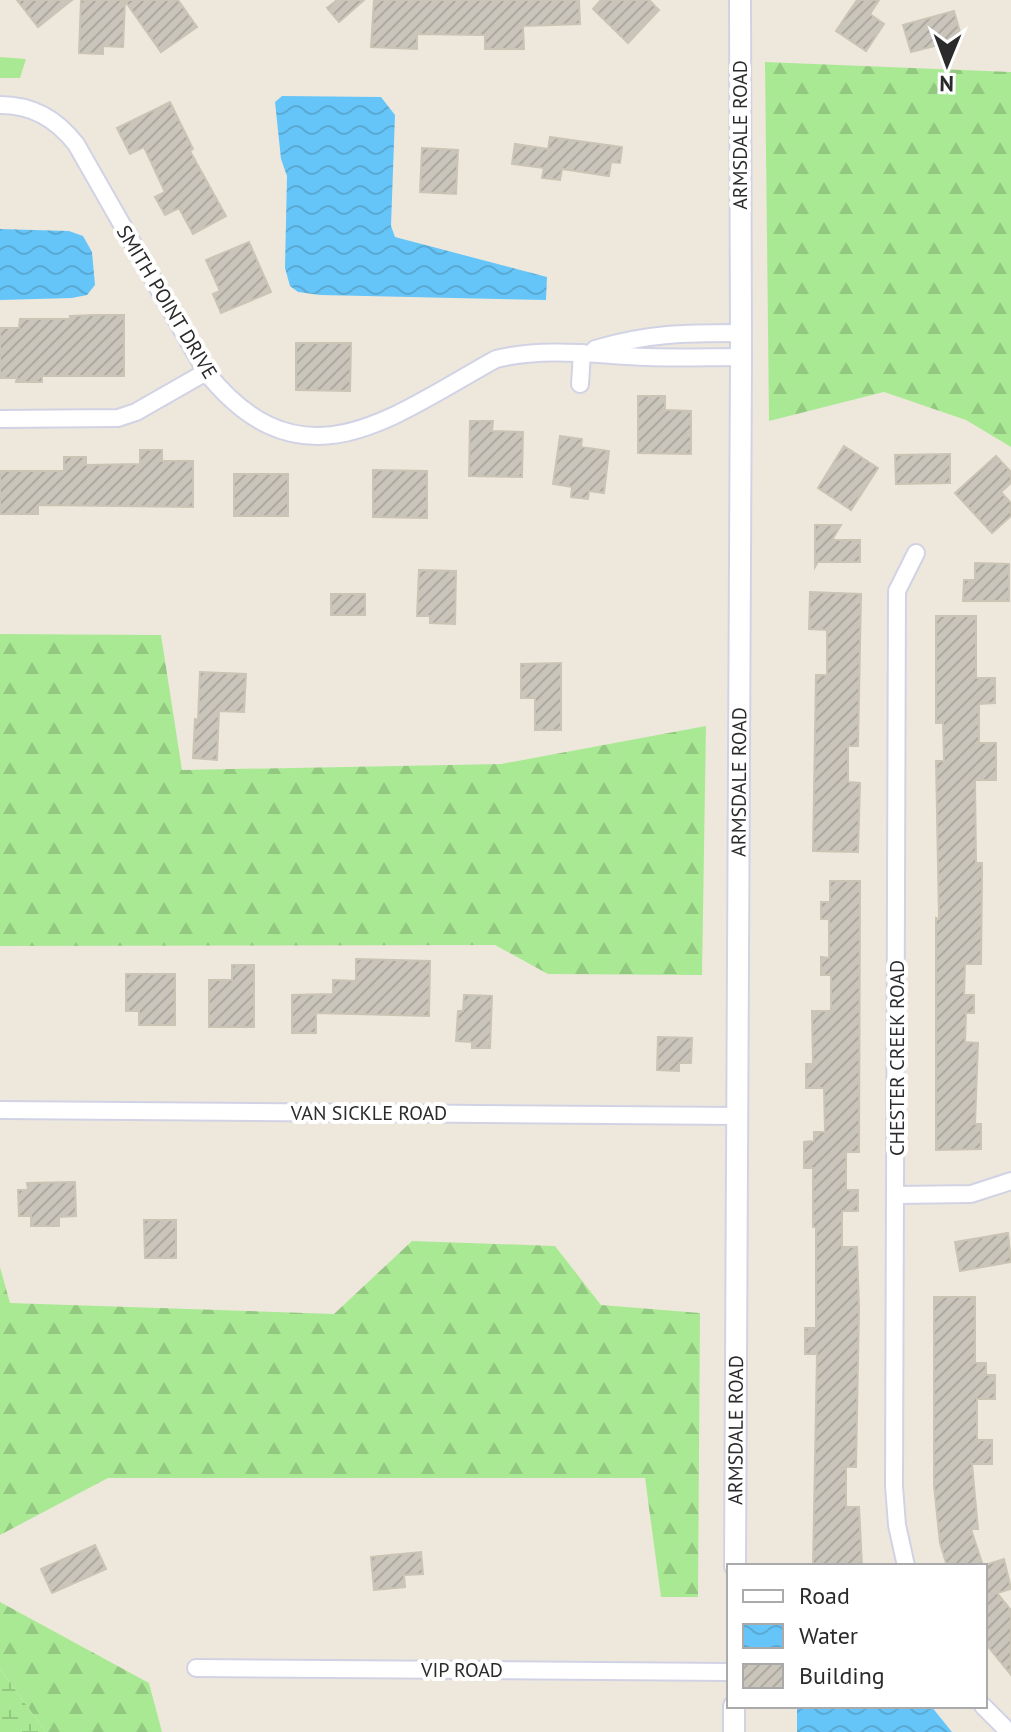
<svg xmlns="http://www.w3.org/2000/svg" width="1011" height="1732" viewBox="0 0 1011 1732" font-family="'PT Sans',sans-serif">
<defs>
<pattern id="forest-firs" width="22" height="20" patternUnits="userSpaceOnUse" patternTransform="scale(2)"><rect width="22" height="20" fill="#aae994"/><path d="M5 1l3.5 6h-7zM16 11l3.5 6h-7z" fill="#92c880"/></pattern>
<pattern id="wetland-marsh" width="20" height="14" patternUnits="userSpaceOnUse" patternTransform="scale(2)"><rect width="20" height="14" fill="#aae994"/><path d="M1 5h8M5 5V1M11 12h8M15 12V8" fill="none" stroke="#92c880"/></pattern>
<pattern id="water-waves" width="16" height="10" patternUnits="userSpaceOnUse" patternTransform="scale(2)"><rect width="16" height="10" fill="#66c5f8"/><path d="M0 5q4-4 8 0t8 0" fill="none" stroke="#59a9d5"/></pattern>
<pattern id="building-hatch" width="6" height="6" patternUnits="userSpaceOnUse" patternTransform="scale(2)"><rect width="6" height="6" fill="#c9c5bb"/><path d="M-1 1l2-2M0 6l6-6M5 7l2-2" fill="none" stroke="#ada9a1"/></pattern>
</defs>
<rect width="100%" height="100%" fill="#eee8dc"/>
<g fill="url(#forest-firs)">
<path d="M0 57 26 59 20 78H0Z"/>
<path d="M765 62 1011 72V447L966 420 884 392 769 421Z"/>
<path d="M0 634 161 635 182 770 501 764 706 726 702 975 548 974 495 945 0 946Z"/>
<path d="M412 1241 555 1246 601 1305 700 1313 698 1597H661L645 1478H108L0 1535V1267L10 1303 334 1314Z"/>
<path d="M0 1602 149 1683 162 1732H46L0 1669Z"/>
</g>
<path fill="url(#wetland-marsh)" d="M0 1669 46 1732H0Z"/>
<g fill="url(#water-waves)">
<path d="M282 96 381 97 395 115 391 226 395 237 547 277 546 300 320 295 298 292 290 286 285 268 287 176 281 159 275 102Z"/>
<path d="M0 229 69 231 83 236 92 252 95 285 87 295 72 298 0 300Z"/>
<path d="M797 1706H931L952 1732H797Z"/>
</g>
<g fill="url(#building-hatch)" stroke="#cac4b5" stroke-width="2">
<path d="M17 0H72L38 27Z"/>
<path d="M81 0H178L197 27 161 52 125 1 123 47 103 46V54L79 53Z"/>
<path d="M337 0H364L339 22 327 8Z"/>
<path d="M374 0H579L580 24 523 26 524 49H485V35L417 34V49L371 47Z"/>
<path d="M601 0H649L659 10 628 43 593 9Z"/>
<path d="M857 0H879L870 14 884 24 866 51 836 31Z"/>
<path d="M954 11 962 39 911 52 903 25Z"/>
<path d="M170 102 193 149 190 151 226 216 193 234 179 208 165 215 155 197 165 192 144 147 130 154 117 128Z"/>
<path d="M550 137 622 147 620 163 611 162 609 176 562 169 560 180 542 178 544 168 512 164 515 144 548 149Z"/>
<path d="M422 148 458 150 456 194 420 192Z"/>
<path d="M249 242 271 292 221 313 213 294 220 291 206 260Z"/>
<path d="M97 315H124V376H42V382H16L17 378H0V328H19L20 319H70V316Z"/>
<path d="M296 343H351L350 391 296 390Z"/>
<path d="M638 396H665V410L691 411V454L638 453Z"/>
<path d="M470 421H493L492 431 523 432 522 477 469 476Z"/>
<path d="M560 436 582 439 581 447 609 451 604 493 589 491 588 499 571 497 572 487 553 484Z"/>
<path d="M844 446 878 468 851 510 818 488Z"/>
<path d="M140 450H162V461H193V507L38 505V514H0V471H64V457H86V465L140 464Z"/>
<path d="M950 454V483L896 484 895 455Z"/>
<path d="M996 456 1011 472V483L1001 492 1011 503V516L992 533 955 493Z"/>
<path d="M373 470 427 471V518L373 517Z"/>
<rect x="234" y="474" width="54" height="42"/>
<path d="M815 525H841L832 540H860V562H818L815 567Z"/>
<path d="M975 563 1009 564V601H963L964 580H975Z"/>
<path d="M419 570 456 571 455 624 430 623V616H417Z"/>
<path d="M810 592 861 594 858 746H848V782L860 783 858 852 813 851 816 675H827V630L809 629Z"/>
<rect x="331" y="594" width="34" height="21"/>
<path d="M936 616H976V678H995V703L979 704V743H996V780H975L976 863H982V873L981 964H965L964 995H974V1013H966L965 1042 978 1043 975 1124H981V1149L936 1150V918L939 919 936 761H944L943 723H936Z"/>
<path d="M561 663V730H535V698H521V664Z"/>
<path d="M200 672 246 674 244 712 219 711 217 760 193 758 195 719 198 720Z"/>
<path d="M830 881H860L859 1152H846V1190H858V1211H842V1247H857L859 1309 856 1467H846V1507H859L862 1566H813L817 1354H805V1328H816V1227H813V1168H804V1142L814 1141V1132H825L824 1088H806V1064H813L812 1011H831V975H821V957L829 958V919H821V902H830Z"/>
<path d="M356 959 430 961 429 1016 316 1013V1033H292V995L333 994V980L356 981Z"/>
<path d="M232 965H254V1027H209V980H232Z"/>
<path d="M126 974H175V1025H139V1011H126Z"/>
<path d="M464 995 492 996 490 1048H472V1042L456 1041 458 1011H463Z"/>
<path d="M658 1037 692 1038 691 1063H679V1071L657 1070Z"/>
<path d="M75 1182 76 1216 59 1217V1226H31V1216H19L18 1190H28L27 1183Z"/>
<path d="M144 1220H176V1258H145Z"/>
<path d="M1008 1233 1011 1262 960 1271 955 1242Z"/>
<path d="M934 1297H975V1363H986V1375H995V1399H977V1440H992V1464H972L978 1529H971L983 1566H947L940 1543 934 1486Z"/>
<path d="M95 1545 106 1569 52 1593 41 1569Z"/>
<path d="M421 1552 423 1574 404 1575 405 1587 374 1590 371 1557Z"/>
<path d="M1004 1559 1011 1589 997 1593 1011 1610V1675L985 1643V1565Z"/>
</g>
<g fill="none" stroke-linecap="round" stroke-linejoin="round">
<g stroke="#d1d3e5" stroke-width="20">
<g id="minor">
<path d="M0 105C33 105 56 119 76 144L206 372C302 492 391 417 496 359 545 347 596 355 646 357 678 358 709 357 741 357"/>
<path d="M595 349C649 333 685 333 741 333"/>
<path d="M580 384 582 353"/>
<path d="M0 419 118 418 136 412 206 372"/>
<path d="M0 1110 738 1116"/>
<path d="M897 1195 971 1194 1011 1181"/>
<path d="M906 1566 897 1525 894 1486 897 591 916 553"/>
<path d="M196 1668 729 1672"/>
<path d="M983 1706 1009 1732"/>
</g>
</g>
<g stroke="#d1d3e5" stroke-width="24">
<g id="tertiary">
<path id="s1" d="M735 1566 741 357 740 0"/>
<path d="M734 1732V1706"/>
</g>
</g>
<use href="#minor" stroke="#fff" stroke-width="16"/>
<use href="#tertiary" stroke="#fff" stroke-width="20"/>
</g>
<g text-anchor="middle" stroke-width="8" stroke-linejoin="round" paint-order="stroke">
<g font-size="20" fill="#2b2b2b" stroke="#fff">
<text transform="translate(740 135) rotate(-90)" y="7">ARMSDALE ROAD</text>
<text transform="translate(167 302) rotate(59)" y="7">SMITH POINT DRIVE</text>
<text dy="7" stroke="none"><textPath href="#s1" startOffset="784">ARMSDALE ROAD</textPath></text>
<text transform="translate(897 1058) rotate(-90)" y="7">CHESTER CREEK ROAD</text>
<text x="369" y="1120">VAN SICKLE ROAD</text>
<text dy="7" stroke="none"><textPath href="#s1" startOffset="136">ARMSDALE ROAD</textPath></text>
<text x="462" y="1677">VIP ROAD</text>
</g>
</g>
<rect x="727" y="1564" width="260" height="144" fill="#ffffff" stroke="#aaaaaa" stroke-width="2"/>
<rect x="743" y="1590" width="40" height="12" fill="#ffffff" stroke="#aaaaaa" stroke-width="2"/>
<text x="799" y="1604" font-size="24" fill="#2b2b2b">Road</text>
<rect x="743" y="1624" width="40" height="24" fill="url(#water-waves)" stroke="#aaaaaa" stroke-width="2"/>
<text x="799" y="1644" font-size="24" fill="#2b2b2b">Water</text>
<rect x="743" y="1664" width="40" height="24" fill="url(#building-hatch)" stroke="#aaaaaa" stroke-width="2"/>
<text x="799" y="1684" font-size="24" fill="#2b2b2b">Building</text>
<g transform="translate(947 64) rotate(181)" stroke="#ffffff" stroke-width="6" paint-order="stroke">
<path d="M0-6L14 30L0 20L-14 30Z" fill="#2b2b2b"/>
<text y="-12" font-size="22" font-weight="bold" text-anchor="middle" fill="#2b2b2b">N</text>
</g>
</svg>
